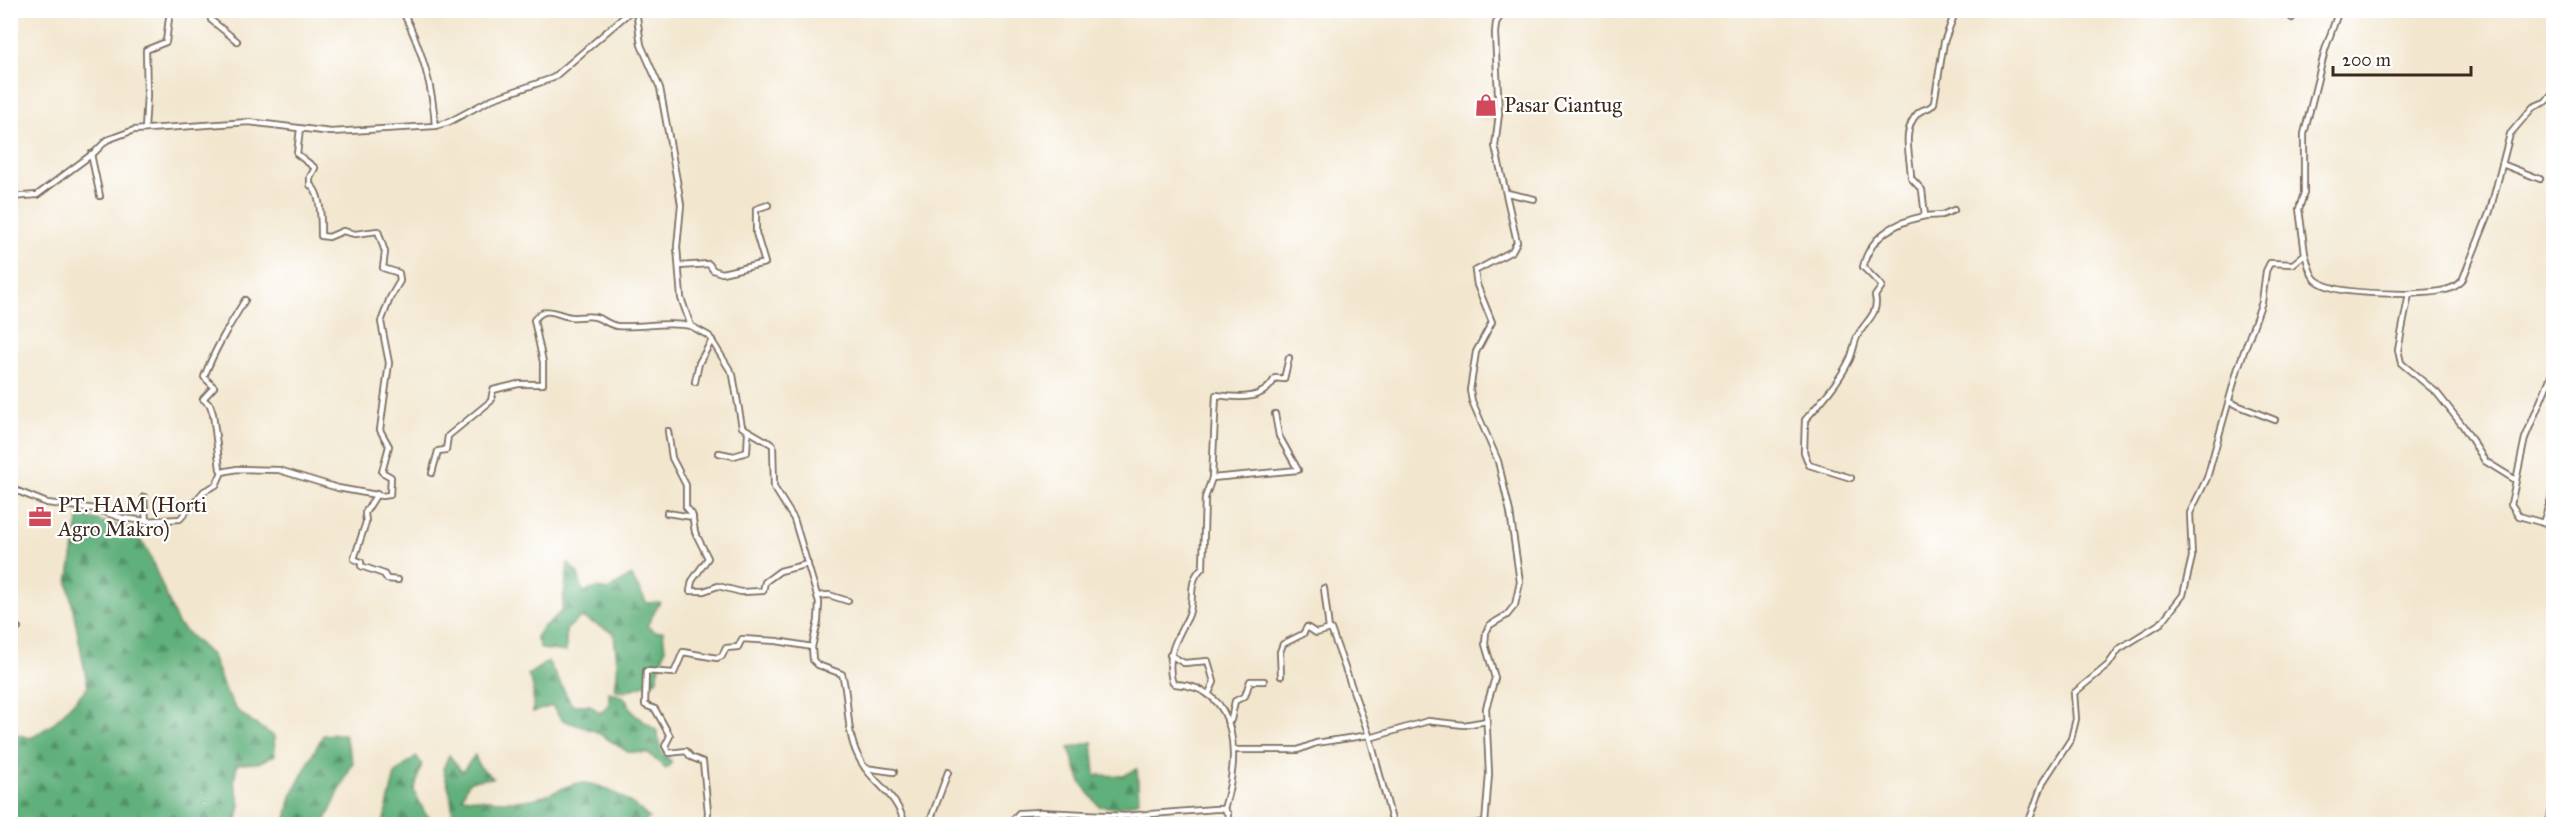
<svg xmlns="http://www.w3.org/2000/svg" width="2564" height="835" viewBox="0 0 2564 835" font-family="'IM FELL Great Primer',serif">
<defs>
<pattern id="forest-firs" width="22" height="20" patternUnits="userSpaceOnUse" patternTransform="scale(1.5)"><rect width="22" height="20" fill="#60b07c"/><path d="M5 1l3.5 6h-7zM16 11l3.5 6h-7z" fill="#508f65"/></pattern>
</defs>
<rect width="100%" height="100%" fill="#fff"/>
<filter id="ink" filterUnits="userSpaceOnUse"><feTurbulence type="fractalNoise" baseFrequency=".0167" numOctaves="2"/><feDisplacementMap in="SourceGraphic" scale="12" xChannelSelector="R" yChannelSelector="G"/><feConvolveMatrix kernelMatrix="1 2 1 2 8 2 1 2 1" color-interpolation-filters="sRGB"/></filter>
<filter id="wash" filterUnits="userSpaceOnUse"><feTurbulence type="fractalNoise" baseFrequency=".008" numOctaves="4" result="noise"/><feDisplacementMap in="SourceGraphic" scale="24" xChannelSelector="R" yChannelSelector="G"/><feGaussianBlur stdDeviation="1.35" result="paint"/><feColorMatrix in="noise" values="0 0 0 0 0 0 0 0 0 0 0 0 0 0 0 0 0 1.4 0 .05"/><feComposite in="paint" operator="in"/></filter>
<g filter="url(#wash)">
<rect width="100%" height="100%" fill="#f2e6ce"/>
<path fill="#f3d4bf" d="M1494 92 1497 121 1480 122 1476 96Z"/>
<g fill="url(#forest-firs)" stroke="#4e6d4d" stroke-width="1.5">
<path d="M79 515 132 530 147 549 178 624 212 656 224 688 236 709 253 723 274 736 275 755 258 763 237 764 234 782 240 804 236 824H11V733L31 738 53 724 88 687 68 583Z"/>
<path d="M568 563 578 574 583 592 597 588 608 590 631 575 647 603 660 602 647 626 656 632 663 631 665 649 656 681 624 692 614 689C621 669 615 655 614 633L581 617 566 630V652L541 649 536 637 542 628 562 611Z"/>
<path d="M548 661 572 705H590L600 713 609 704V692L624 697 634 714 657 731 661 751 672 762 666 769 648 753 628 752 595 731 562 720 552 706 533 712V686L528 675Z"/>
<path d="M344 734 353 762 324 824H285L291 796 323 735Z"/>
<path d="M1092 742 1095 775 1123 776 1137 769 1139 801 1117 808 1099 806 1081 783 1069 748Z"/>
<path d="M449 755 462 772 475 755 479 766 493 778 470 781 462 797C485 800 509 803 532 799 547 796 557 790 571 785 595 776 633 802 649 818L642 824H446L453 816 450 792 443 769Z"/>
<path d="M416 756 422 764 414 791 425 813 436 824H383L395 774Z"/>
</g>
</g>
<g filter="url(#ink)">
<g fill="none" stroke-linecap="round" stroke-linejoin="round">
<g stroke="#7b6c5c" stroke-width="8">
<g id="minor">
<path d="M211 10V20L237 41"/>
<path d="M402 10C421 47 433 85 435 126"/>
<path d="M636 10 641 45 660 88 679 192 681 205 677 247 681 298 691 326 709 336 733 375 742 427 773 445 774 487 794 519 819 602 818 621 812 647 813 660 818 665 842 674C850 701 845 730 858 756 871 784 894 788 905 824"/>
<path d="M2292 18 2296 10"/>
<path d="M145 129 147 95 146 50 166 42 170 10"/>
<path d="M91 154 100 196"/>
<path d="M2502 164 2540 179"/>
<path d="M1507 193 1534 199"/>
<path d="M10 197 37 195 95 152 107 140 134 130 249 122 331 132 435 126 449 122 492 99 553 78 632 10"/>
<path d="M1925 216 1942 215 1954 210"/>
<path d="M2305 254C2308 262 2309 274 2316 280 2334 295 2385 293 2409 294"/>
<path d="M679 266 709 264 713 270 722 273 765 263 756 233V209L768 205"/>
<path d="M2554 369 2525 438 2511 504 2519 516 2554 526"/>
<path d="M695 382 699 363 712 340"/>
<path d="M2229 402 2275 420"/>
<path d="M668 431 672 458 686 485V507L692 514 695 532 708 558 692 581 690 591H704L718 586 741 592 763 591 765 582 780 571 808 564"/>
<path d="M719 453 734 456 747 452 748 432"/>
<path d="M222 472 220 469 213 414 210 405 203 399 214 387 204 377C215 349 229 326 245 300"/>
<path d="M432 473 438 451 446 450 448 436 491 401 493 390 518 384H543V362L534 320C547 304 555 315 571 317 579 318 587 315 595 317 603 319 609 325 617 326 642 328 665 321 691 326"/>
<path d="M1212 478 1298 470 1279 436 1275 414"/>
<path d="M1851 478 1809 465 1804 452 1805 420C1821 402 1839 382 1850 359 1853 352 1854 344 1857 337 1864 322 1880 314 1875 296L1882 286 1863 267C1870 236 1895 222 1925 216L1922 190 1911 178C1911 157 1900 131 1918 113 1923 108 1930 110 1934 103L1944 42 1956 10"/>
<path d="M2514 479 2485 461 2463 426 2437 393 2401 363 2398 350 2409 294C2425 292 2450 294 2462 281L2490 211 2510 134 2533 107 2545 102 2554 93"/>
<path d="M10 488 47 503 96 509 122 518 146 521 180 519 204 491 216 485 222 472 237 469 279 470 338 488 382 496 390 495 391 477 382 472 389 446 380 430 389 363 381 322 390 298 400 281 399 273 383 268 385 252 378 231 355 234 343 231 329 237 321 236C321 224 322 192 310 185V177L315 168 297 154 300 129"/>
<path d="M377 494 365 513 366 522 354 559 361 562V566L384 574 387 579 398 580"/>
<path d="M144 497 146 521"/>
<path d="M667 513 693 517"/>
<path d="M2543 523 2554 490"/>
<path d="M1324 588 1329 629"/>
<path d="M817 596 829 595 848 601"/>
<path d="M10 627 18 628"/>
<path d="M1170 655 1184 663 1208 661 1214 682 1209 693"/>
<path d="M1281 676 1280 652 1283 644 1303 634 1307 627 1316 633 1331 629 1370 738 1428 721 1464 725 1487 721"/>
<path d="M1227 721 1231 720 1235 701 1245 696 1250 681H1264"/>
<path d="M1370 738 1393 824"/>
<path d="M1235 750H1298L1316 743 1369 735"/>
<path d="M865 768 894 772"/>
<path d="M1224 809C1239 760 1242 688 1175 684L1172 681C1166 656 1176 639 1187 619 1197 601 1185 583 1203 567L1205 498 1212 478 1216 395C1238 398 1264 401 1275 378L1284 379 1289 358"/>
<path d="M707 824 708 812 703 762 691 757 686 751 669 753 665 746 670 736 655 709 645 705 646 671 674 673 683 652 717 658 722 656 726 648 738 647 742 639 777 641 812 647"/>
<path d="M929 824 948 772"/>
<path d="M1009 824 1019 813 1041 812 1125 816 1215 809H1224L1228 814 1227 824"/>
<path d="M1039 824 1041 812"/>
<path d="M1117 824 1121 816"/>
<path d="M1473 824 1485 822"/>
<path d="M1485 824 1489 774 1486 708 1495 678 1485 644 1486 632 1490 625 1507 615 1515 605 1520 582 1510 512 1498 461 1472 401 1470 390 1476 352 1492 322 1477 285 1475 271 1512 251 1517 242 1495 146 1499 114 1495 33 1496 23 1504 10"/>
<path d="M2025 824 2031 816 2043 782 2071 739 2076 719 2074 693 2108 665 2119 649 2161 623 2183 595 2192 557 2190 513 2207 478 2238 368 2262 302 2266 271 2270 263 2293 264 2305 254 2299 209 2304 193V134L2325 50 2339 10"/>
<path d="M2548 824 2554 801"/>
</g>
</g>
<use href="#minor" stroke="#fff" stroke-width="4.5"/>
</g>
</g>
<defs>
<g id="shop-bare" transform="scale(1.8)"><path d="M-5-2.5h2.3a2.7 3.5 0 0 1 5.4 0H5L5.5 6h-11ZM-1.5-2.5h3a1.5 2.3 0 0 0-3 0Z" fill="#d1495b" stroke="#fff" stroke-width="2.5" paint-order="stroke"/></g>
<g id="office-bare" transform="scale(1.8)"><path d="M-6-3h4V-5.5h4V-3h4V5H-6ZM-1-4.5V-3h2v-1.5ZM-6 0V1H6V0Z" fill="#d1495b" stroke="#fff" stroke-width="2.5" paint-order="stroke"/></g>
</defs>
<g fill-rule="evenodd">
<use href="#shop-bare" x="1486" y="105"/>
<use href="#office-bare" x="40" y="517"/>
</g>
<g text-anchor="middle" stroke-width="4.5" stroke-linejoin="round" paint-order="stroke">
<g font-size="21" fill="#3b2a1e" stroke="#fff" text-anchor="start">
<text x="1504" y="112">Pasar Ciantug</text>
<text x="58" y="512">PT. HAM (Horti<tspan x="58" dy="24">Agro Makro)</tspan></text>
</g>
</g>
<rect width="2564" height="835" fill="none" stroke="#fff" stroke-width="36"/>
<path d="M2333 66v9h138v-9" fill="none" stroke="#3b2a1e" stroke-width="3"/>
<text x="2342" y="66" font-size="18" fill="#3b2a1e" stroke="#ffffff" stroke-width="4.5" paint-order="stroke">200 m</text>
</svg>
